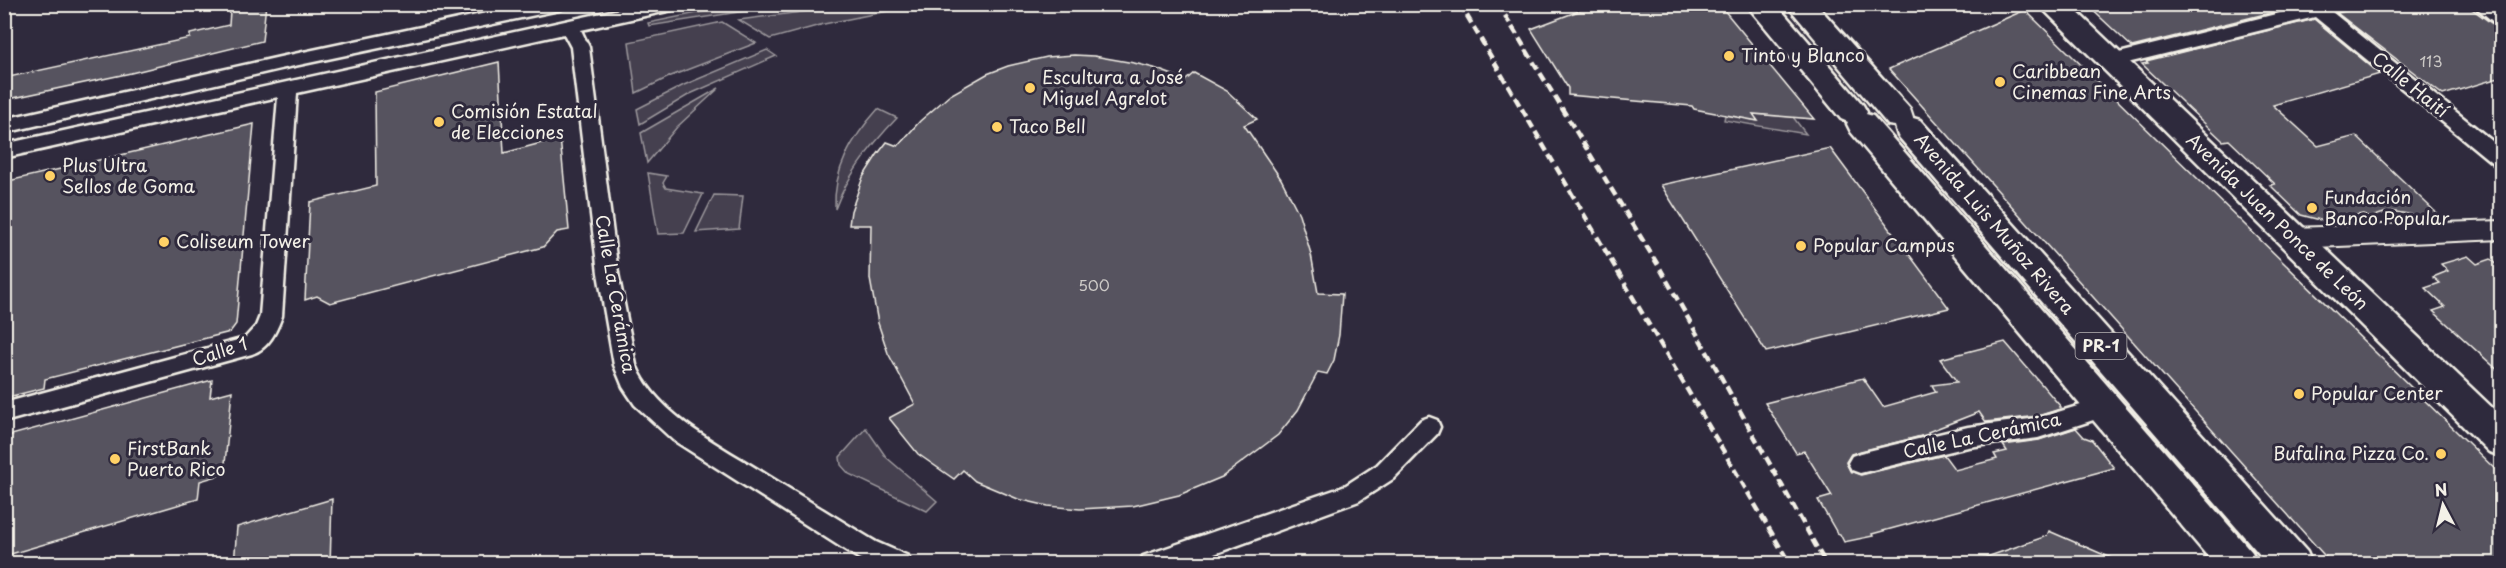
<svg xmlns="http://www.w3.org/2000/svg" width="2506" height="568" viewBox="0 0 2506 568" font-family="'Playpen Sans',sans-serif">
<rect width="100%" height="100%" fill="#2f2a3d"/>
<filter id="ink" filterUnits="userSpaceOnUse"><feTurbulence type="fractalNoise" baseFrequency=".0167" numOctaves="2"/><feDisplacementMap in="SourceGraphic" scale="12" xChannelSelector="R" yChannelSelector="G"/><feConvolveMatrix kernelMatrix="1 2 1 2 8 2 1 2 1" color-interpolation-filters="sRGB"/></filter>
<g filter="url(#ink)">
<g fill="#454050" stroke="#9c989c" stroke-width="1.5">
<path d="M862 4 889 5 893 10 824 24 770 39 739 20Z"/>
<path d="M736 5H784L649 26 648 23Z"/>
<path d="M722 22 756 43 671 76 636 93 629 42Z"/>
<path d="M767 50 776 56 690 94 640 124 637 109 684 85Z"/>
<path d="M719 88 677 127 647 163 641 133Z"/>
<path d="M878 109 897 118C871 145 848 174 835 209 833 169 852 138 878 109Z"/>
<path d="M1753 114 1793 117 1806 134 1724 120 1725 115 1757 121Z"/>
<path d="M648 173 667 176 663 183 666 188 703 194 684 233 658 234Z"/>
<path d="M714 195 743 196 739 229 696 232Z"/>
<path d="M866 428 886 457 937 501 927 511 849 474 841 465 840 457Z"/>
</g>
<g fill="#56525f" stroke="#f4f1e8" stroke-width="1.5">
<path d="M234 4H266L262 41 131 73 4 100V78L190 38V34L229 25 230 11 234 10Z"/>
<path d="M1597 4H1719L1814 119 1753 114 1758 121 1694 109 1692 106 1568 95V88L1531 29Z"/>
<path d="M2086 4H2305L2132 47Z"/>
<path d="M2352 4H2465L2502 31V77L2443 95 2337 13 2349 10Z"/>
<path d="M2025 10 2502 476V564H2332L1889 69Z"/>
<path d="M2314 19 2380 74 2273 105 2318 146 2356 136 2444 220 2390 211 2369 218 2363 214 2324 221 2301 215 2270 185 2275 184 2229 140 2223 141 2142 64 2148 63 2146 61Z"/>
<path d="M1074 55 1094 56 1134 63 1154 68 1186 80 1194 73 1227 91 1257 119 1244 125 1281 179 1299 214 1311 254 1318 293 1342 294 1339 335 1334 360 1327 374 1318 372 1298 410 1278 435 1222 477 1179 495 1133 506 1080 509 1048 506 1018 499 975 481 963 470 954 479 918 454 889 418 915 404 888 353 878 323 870 279 871 225H849L851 211 863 177 877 155 887 142 898 146 920 121 950 95 987 74 1008 66 1047 57Z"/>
<path d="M499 62 504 153 560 138 569 230 557 232 543 247 330 303 317 296 305 300 310 202 376 186 375 92Z"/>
<path d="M254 124 236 324 230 332 45 379 44 388 4 398V182Z"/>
<path d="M1830 148 1949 308 1766 352 1661 185Z"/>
<path d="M2468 256 2477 264 2491 259 2502 269V374L2433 311 2445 307 2425 288 2440 283 2433 277 2448 271 2441 264Z"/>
<path d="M2005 342 2061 407H2059L2060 409 2038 416 1986 422 1979 412 1928 432 1929 434 1851 454 1846 462 1850 471 1861 475 1944 455 1955 470 1997 459 1994 454 2007 451 2003 445 2039 440 2076 428 2084 437 2092 440 2114 468 1872 534 1873 536 1844 542 1840 534 1837 533 1818 500 1832 496 1804 451 1796 453 1765 403 1863 378 1883 407 1936 392 1932 385 1957 382 1940 359Z"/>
<path d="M212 380 210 397 232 391 224 474 200 481 198 499 4 556V437Z"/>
<path d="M332 499 330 564H234L237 527Z"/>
<path d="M2049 531 2125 564H1978V560L2047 536Z"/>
</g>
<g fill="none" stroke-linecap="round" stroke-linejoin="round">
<g stroke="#f4f1e8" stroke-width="5">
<g id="minor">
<path d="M529 4H567L565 8 559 10 280 69 4 133V119L280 57Z"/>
<path d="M643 4H680L678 8 672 10 581 30 589 47 618 273 636 365C657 416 723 447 767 475 803 497 839 520 876 542L908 556 911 564H871L858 558 673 440 635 405 623 387 614 365 598 273 571 47 564 34 297 93 282 316C276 332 269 348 252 354L4 422V403L245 338 256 326 260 316 278 97 4 158V144Z"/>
<path d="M2316 4H2350L2348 8 2332 12 2502 149V167L2495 165 2315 17 2111 67 2105 65 2102 61 2105 57 2111 55Z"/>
<path d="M2472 4H2493L2502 11V26L2496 24Z"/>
<path d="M2104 398 2112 400 2115 407 2112 414 2038 438 1968 447 1860 473 1852 470 1848 463 1852 456 1860 453 1968 427 2038 418Z"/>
<path d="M1429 417 1437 420 1440 427 1437 434 1393 479 1359 501 1187 564H1140L1143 556 1343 487 1377 465 1421 420Z"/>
</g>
</g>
<g stroke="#f4f1e8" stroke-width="4">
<path id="tertiary" d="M2502 221V239L2292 248 2283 245 2280 238 2283 231 2292 228Z"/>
</g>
<g stroke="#f4f1e8" stroke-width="5">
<g id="primary">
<path d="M1746 4H1776L1863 105 1867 112 1866 114 1873 116 2252 552 2257 564H2214L1851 132 1847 124 1848 122 1841 119Z"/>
<path d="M1786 4H1816L1910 109 1913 118 1920 120 2307 552 2312 564H2268L1898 136 1895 126 1888 125Z"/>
<path d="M2038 4H2069L2502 417V456L2489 452Z"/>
</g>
</g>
<use href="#minor" fill="#2f2a3d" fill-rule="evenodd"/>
<use href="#tertiary" fill="#2f2a3d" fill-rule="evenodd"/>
<use href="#primary" fill="#2f2a3d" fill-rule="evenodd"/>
<g stroke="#f4f1e8" stroke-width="4.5" stroke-dasharray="9 4.5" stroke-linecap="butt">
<path d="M1460 4 1790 564"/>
<path d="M1498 4 1661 270 1826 564"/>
</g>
</g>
</g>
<g fill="#ffd166" stroke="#2f2a3d" stroke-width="2">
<circle cx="1729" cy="56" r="6"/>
<circle cx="2000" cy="82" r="6"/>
<circle cx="1030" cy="88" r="6"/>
<circle cx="439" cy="122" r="6"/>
<circle cx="997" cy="127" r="6"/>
<circle cx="50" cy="176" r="6"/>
<circle cx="2312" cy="208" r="6"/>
<circle cx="164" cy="242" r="6"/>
<circle cx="1801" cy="246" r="6"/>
<circle cx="2299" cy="394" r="6"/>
<circle cx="2441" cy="454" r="6"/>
<circle cx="115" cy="459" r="6"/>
</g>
<g text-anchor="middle" stroke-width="6" stroke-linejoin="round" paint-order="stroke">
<g font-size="15" fill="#ccc9c6">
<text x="2431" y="67">113</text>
<text x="1094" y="291">500</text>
</g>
<rect fill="#2f2a3d" stroke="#b9b5b5" stroke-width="1.5" x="2075.5" y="333" width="51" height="26" rx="4.5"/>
<g font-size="16" font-weight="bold" fill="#f4f1e8">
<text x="2101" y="352">PR-1</text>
</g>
<g font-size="18" fill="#f4f1e8" stroke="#2f2a3d" text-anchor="start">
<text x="1741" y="62">Tinto y Blanco</text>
<text x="2012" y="78">Caribbean<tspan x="2012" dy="21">Cinemas Fine Arts</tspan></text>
<text x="1042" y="84">Escultura a José<tspan x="1042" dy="21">Miguel Agrelot</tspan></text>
<text x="451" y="118">Comisión Estatal<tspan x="451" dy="21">de Elecciones</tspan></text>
<text x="1009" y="133">Taco Bell</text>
<text x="62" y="172">Plus Ultra<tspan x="62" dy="21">Sellos de Goma</tspan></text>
<text x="2324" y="204">Fundación<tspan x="2324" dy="21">Banco Popular</tspan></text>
<text x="176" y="248">Coliseum Tower</text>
<text x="1813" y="252">Popular Campus</text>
<text x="2311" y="400">Popular Center</text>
<text x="127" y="455">FirstBank<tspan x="127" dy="21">Puerto Rico</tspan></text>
<text x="2429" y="460" text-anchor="end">Bufalina Pizza Co.</text>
</g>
<g font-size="18" fill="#f4f1e8" stroke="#2f2a3d">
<text transform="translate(2410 85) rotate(39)" y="6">Calle Haití</text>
<text transform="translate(2277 222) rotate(44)" y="6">Avenida Juan Ponce de León</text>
<text transform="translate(1994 224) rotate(49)" y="6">Avenida Luis Muñoz Rivera</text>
<text transform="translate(615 294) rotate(80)" y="6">Calle La Cerámica</text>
<text transform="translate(220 352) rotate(-18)" y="6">Calle 1</text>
<text transform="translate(1982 436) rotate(-12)" y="6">Calle La Cerámica</text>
</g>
</g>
<rect width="2506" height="568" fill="none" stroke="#2f2a3d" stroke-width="24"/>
<rect x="12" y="12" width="2482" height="544" fill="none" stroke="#f4f1e8" stroke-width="2" filter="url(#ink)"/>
<g transform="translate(2443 505) rotate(353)" stroke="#2f2a3d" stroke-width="4.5" paint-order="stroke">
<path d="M0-4.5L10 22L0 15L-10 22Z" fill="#f4f1e8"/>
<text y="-9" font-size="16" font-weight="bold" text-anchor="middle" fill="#f4f1e8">N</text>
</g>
</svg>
